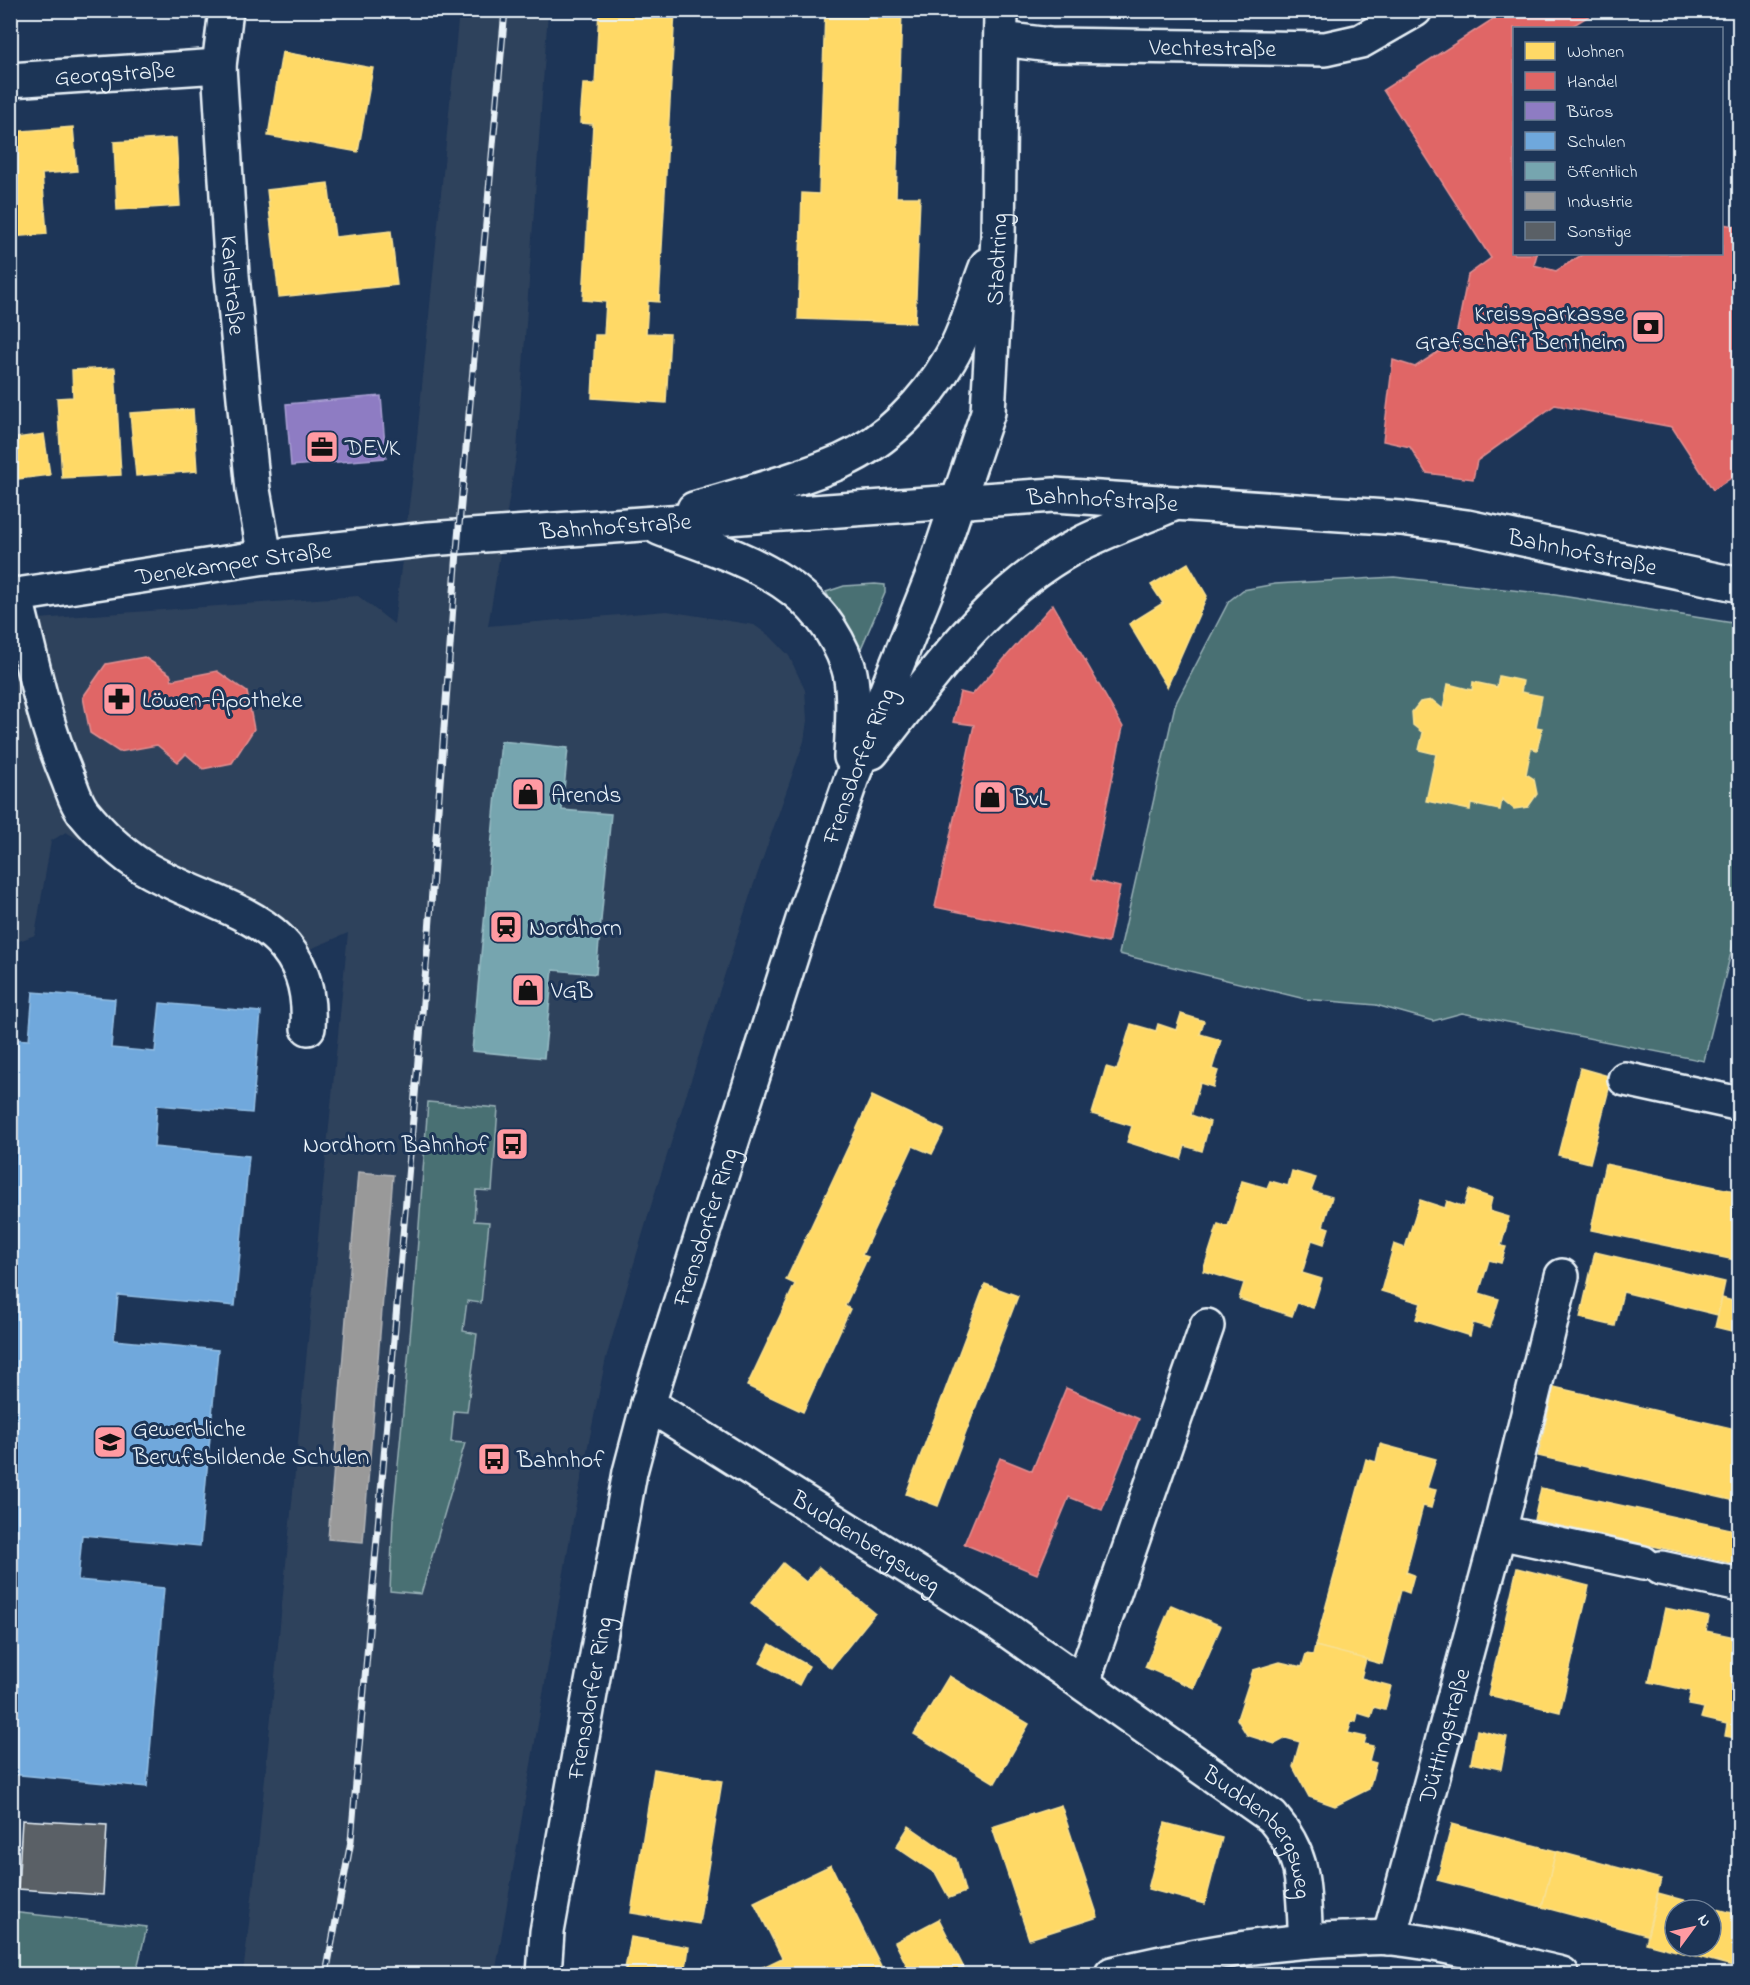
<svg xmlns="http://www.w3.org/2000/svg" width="1750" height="1985" viewBox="0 0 1750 1985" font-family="'Indie Flower',sans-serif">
<rect width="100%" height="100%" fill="#1d3557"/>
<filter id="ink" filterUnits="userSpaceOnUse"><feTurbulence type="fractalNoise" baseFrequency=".0167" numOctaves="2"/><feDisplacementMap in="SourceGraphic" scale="12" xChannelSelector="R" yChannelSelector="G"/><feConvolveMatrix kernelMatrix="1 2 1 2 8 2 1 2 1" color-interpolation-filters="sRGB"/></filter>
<g filter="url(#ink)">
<path fill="#2f425c" d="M459 11H548L517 451 488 626 667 611 754 625 771 637 789 656 805 690 807 720 804 741 751 892 653 1199 606 1358 574 1514 495 1974H243L259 1839 348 933 284 960 66 832 51 841 35 935 11 944V621L358 596 394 624 415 458Z"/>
<g fill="#497073" stroke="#98b0b6" stroke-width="1.5">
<path d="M1394 577 1549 594 1739 624V921L1704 1061 1462 1013 1433 1021 1376 1005 1305 999 1119 954 1175 705 1229 601 1243 590 1275 584Z"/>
<path d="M875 584 885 585V593L859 653 826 592 844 586Z"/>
<path d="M428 1102 498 1108 492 1191 476 1190 474 1221 489 1222 481 1303 467 1301 463 1331 477 1334 467 1412 454 1411 451 1442 465 1443 421 1594 390 1591 393 1518 414 1295Z"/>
<path d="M11 1912 147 1927 136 1973 11 1974Z"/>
</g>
<g fill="#ffd966" stroke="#f8e092" stroke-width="1.5" fill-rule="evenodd">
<path d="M599 10H675L659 302 648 301 646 333 670 334 666 403 592 398 595 335H604L606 302 583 300 593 124 580 123 583 84H595Z"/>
<path d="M825 10H902L896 197H920L915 323 798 319 802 193 819 194Z"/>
<path d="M282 52 373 68 358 152 268 136Z"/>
<path d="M73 127 77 171 42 174 47 234 10 237V132Z"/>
<path d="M176 138 180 206 117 210 114 142Z"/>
<path d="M328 183 335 237 391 231 397 285 279 297 267 190Z"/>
<path d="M115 368 121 475 62 478 57 398 73 397 72 370Z"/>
<path d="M193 409 197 471 136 476 130 413Z"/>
<path d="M44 434 50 475 10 480V439Z"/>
<path d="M1188 563 1207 596 1167 687 1129 624 1163 603 1151 585Z"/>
<path d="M1499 676 1523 681 1521 692 1542 696 1536 727 1542 728 1537 750 1531 748 1526 774 1534 779 1537 794 1528 807 1514 809 1502 799 1500 810 1471 804 1470 810 1426 801 1436 754 1419 750 1423 733 1413 725 1412 712 1420 702 1432 700 1443 709 1448 684 1472 690 1473 682 1497 687Z"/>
<path d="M1181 1014 1204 1021 1200 1034 1221 1040 1212 1069 1218 1071 1213 1087 1200 1083 1191 1115 1210 1122 1202 1151 1185 1146 1181 1159 1127 1142 1132 1126 1092 1114 1106 1067 1117 1070 1131 1024 1156 1031 1158 1024 1176 1030Z"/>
<path d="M1580 1068 1612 1077 1590 1163 1558 1155Z"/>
<path d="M872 1096 944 1130 932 1154 913 1146 862 1255 868 1257 845 1306 850 1309 803 1412 747 1386 795 1284 786 1280Z"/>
<path d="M1605 1164 1740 1192V1261L1591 1230Z"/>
<path d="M1292 1171 1316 1178 1311 1191 1332 1197 1323 1226 1329 1228 1324 1244 1312 1240 1302 1273 1322 1279 1313 1308 1297 1303 1292 1316 1239 1299 1244 1283 1203 1271 1218 1224 1228 1227 1242 1181 1267 1188 1270 1181 1288 1186Z"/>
<path d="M1469 1190 1492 1198 1489 1211 1509 1217 1501 1246 1506 1247 1501 1263 1489 1260 1479 1293 1499 1299 1490 1328 1473 1323 1470 1336 1416 1319 1421 1303 1381 1291 1394 1244 1405 1248 1420 1200 1445 1208 1447 1201 1464 1207Z"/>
<path d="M1595 1252 1725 1282 1718 1315 1623 1292 1615 1326 1580 1318Z"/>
<path d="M985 1284 1018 1296 938 1506 906 1494Z"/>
<path d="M1722 1298 1740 1303V1333L1715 1327Z"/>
<path d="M1554 1387 1740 1430V1502L1538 1456Z"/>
<path d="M1380 1444 1436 1459 1427 1488 1436 1490 1431 1508 1423 1506 1406 1572 1414 1575 1409 1593 1401 1590 1382 1664 1315 1646 1366 1459 1376 1462Z"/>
<path d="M1541 1488 1740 1531V1565L1534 1520Z"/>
<path d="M783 1563 806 1582 819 1567 875 1613 831 1668 751 1603Z"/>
<path d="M1517 1568 1589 1586 1560 1712 1488 1695Z"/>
<path d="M1171 1605 1221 1626 1194 1688 1145 1667Z"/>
<path d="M1665 1608 1709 1617 1706 1631 1740 1638V1739L1725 1736 1727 1724 1701 1718 1704 1708 1688 1705 1691 1691 1649 1682Z"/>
<path d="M770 1644 809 1666 799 1685 760 1663Z"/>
<path d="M1315 1646 1366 1659 1361 1678 1391 1686 1385 1710 1374 1707 1371 1717 1358 1713 1356 1722 1352 1721 1348 1733 1366 1737 1364 1744 1373 1746 1369 1761 1376 1763 1369 1789 1335 1806 1309 1797 1293 1767 1300 1742 1286 1738 1275 1744 1247 1735 1237 1719 1253 1670 1280 1662 1302 1667 1306 1654 1313 1655Z"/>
<path d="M949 1676 1029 1724 995 1783 914 1734Z"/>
<path d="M1477 1730 1507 1737 1501 1769 1471 1763Z"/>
<path d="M654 1769 722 1781 699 1924 631 1913Z"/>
<path d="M1061 1805 1098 1917 1029 1939 992 1827Z"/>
<path d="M1165 1823 1222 1838 1205 1904 1148 1889Z"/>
<path d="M1452 1824 1556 1851 1542 1907 1437 1880Z"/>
<path d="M909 1826 956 1859 965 1892 949 1898 936 1874 896 1847Z"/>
<path d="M1556 1851 1661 1879 1647 1935 1542 1907Z"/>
<path d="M831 1865 885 1974H748L782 1958 754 1902Z"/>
<path d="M1658 1893 1740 1915V1968L1646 1943ZM1675 1910H1711V1946H1675Z"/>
<path d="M939 1919 967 1974H911L895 1942Z"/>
<path d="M631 1937 689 1947 685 1974H624Z"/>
</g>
<g fill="#e06666" stroke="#e29092" stroke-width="1.5">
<path d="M1507 10 1597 11 1569 28H1514V254H1537L1534 265 1556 271 1583 254H1722V224L1740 227V274L1733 308 1740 319V472L1713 490 1672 427 1555 405 1477 461 1473 479 1426 473 1410 447 1383 441 1393 360 1415 367 1455 341 1468 275 1491 258 1383 90Z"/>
<path d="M1053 604 1123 727 1091 880 1120 887 1108 943 935 907 974 725 953 722 960 692 972 695Z"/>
<path d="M144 657 170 674 172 680 217 671 247 692 254 729 232 763 203 769 186 754 178 762 157 745 119 752 90 733 83 697 106 664Z"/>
<path d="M1066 1388 1139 1419 1102 1510 1069 1497 1037 1574 964 1544 1000 1458 1032 1471Z"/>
</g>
<path fill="#8e7cc3" stroke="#a99fd3" stroke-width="1.5" d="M381 396 386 458 291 466 286 404Z"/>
<path fill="#6fa8dc" stroke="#93bee4" stroke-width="1.5" d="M33 992 115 999 111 1048 155 1052 160 1003 261 1012 252 1113 157 1105 154 1147 249 1156 235 1306 118 1295 114 1340 218 1350 200 1546 82 1535 78 1580 164 1588 147 1787 10 1774V1039L29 1040Z"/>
<path fill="#76a5af" stroke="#98bcc5" stroke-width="1.5" d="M501 741 568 748 562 810 611 814 596 974 553 970 544 1058 472 1051Z"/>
<path fill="#999" stroke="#b1b3b6" stroke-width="1.5" d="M358 1172 393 1175 363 1542 328 1539Z"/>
<path fill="#5a6066" stroke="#e8f1f8" stroke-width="1.5" d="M22 1820 107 1825 103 1895 18 1889Z"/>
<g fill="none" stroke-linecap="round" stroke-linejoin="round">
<g stroke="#e8f1f8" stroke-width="38">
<g id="street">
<path id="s1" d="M226 10 219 66 232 275 253 490 265 557"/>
<path id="s2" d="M1001 39 1050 45 1325 49 1361 41 1415 10"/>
<path id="s3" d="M10 80 219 66"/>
<path d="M15 594C31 656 43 720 68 779 72 789 76 803 83 812 101 834 119 852 143 867 217 912 315 914 308 1028"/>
<path d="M1625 1079 1740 1104"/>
<path id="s4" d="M648 1404 1000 1625 1272 1817C1308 1859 1302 1888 1306 1941"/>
<path d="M1499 1532 1643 1563"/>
<path d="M1661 1568 1740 1585"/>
<path d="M1083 1682 1207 1326"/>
<path id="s5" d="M1389 1938 1499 1532 1562 1276"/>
<path d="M1112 1974C1187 1956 1264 1942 1342 1939 1358 1939 1376 1936 1392 1938 1450 1944 1505 1961 1562 1974"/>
</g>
</g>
<g stroke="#e8f1f8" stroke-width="38">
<g id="secondary">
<path d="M694 509C742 494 796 481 842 461 887 441 926 401 950 359 967 331 975 295 987 265"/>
<path d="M659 528C738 558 817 577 848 666 856 688 852 733 851 757"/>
<path id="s6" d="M10 596 265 557 428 539 1054 495 1401 518 1467 527 1740 585"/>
<path d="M872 752C934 675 990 589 1082 543 1110 529 1141 518 1171 505"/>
<path id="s7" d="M544 1974 547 1932 630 1472 648 1404 807 907 851 780 934 572 988 412 998 236 1001 10"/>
</g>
</g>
<use href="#street" stroke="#1d3557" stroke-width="33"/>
<use href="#secondary" stroke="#1d3557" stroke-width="33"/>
<g stroke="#e8f1f8" stroke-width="7">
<path id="rail" d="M326 1974 351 1841 429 932 458 538 505 10"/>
</g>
<use href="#rail" stroke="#1d3557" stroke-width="4.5" stroke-dasharray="14" stroke-linecap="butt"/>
</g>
</g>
<defs>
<g id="bank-square" transform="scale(1.725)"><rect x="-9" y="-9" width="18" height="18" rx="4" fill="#ff9aa2" stroke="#1d3557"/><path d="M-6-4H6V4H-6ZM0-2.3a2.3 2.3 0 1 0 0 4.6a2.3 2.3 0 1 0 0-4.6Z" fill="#111"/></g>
<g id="office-square" transform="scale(1.725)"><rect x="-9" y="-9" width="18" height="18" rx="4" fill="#ff9aa2" stroke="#1d3557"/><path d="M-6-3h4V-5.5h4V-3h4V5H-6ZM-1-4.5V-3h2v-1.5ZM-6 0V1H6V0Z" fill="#111"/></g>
<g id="pharmacy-square" transform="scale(1.725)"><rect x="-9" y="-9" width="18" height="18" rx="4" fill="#ff9aa2" stroke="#1d3557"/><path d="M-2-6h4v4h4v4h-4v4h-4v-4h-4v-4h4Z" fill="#111"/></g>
<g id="shop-square" transform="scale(1.725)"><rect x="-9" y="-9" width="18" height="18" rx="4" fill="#ff9aa2" stroke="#1d3557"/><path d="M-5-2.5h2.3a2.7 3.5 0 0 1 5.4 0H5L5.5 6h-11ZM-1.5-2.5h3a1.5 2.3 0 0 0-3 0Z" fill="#111"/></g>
<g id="station-square" transform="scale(1.725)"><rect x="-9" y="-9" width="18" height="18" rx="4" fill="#ff9aa2" stroke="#1d3557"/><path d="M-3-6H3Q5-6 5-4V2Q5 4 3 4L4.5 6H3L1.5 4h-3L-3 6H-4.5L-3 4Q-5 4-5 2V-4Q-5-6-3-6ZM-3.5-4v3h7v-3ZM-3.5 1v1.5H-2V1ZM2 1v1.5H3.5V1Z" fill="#111"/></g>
<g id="bus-square" transform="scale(1.725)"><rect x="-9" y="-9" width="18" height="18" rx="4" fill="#ff9aa2" stroke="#1d3557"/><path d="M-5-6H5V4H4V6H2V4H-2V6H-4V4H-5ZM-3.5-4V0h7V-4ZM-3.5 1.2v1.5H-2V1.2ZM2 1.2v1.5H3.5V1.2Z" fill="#111"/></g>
<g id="school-square" transform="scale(1.725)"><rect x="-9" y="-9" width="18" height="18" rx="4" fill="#ff9aa2" stroke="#1d3557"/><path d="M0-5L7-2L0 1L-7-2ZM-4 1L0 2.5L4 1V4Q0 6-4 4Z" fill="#111"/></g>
</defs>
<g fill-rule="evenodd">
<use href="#bank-square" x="1648" y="327"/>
<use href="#office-square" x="322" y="447"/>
<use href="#pharmacy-square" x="119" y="699"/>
<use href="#shop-square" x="528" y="794"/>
<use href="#shop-square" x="990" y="797"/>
<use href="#station-square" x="506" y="927"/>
<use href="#shop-square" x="528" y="990"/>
<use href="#bus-square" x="512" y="1144"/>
<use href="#school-square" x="110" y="1442"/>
<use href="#bus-square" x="494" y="1459"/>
</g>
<g text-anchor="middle" stroke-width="6" stroke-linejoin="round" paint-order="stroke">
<g font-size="24" fill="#e8f1f8" stroke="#1d3557">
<text dy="8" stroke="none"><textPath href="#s2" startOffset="212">Vechtestraße</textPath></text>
<text dy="8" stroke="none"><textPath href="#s3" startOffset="105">Georgstraße</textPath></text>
<text dy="8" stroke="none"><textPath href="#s7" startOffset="1782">Stadtring</textPath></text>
<text dy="8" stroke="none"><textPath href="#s1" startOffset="276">Karlstraße</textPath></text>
<text dy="8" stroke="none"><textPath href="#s6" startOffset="1098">Bahnhofstraße</textPath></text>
<text dy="8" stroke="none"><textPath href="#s6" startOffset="610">Bahnhofstraße</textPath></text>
<text dy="8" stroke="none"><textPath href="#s6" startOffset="1582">Bahnhofstraße</textPath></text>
<text dy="8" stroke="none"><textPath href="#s6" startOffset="226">Denekamper Straße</textPath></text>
<text dy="8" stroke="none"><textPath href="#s7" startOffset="1252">Frensdorfer Ring</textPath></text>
<text dy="8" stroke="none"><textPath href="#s7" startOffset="766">Frensdorfer Ring</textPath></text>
<text dy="8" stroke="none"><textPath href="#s4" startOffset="258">Buddenbergsweg</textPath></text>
<text dy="8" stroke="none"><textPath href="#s7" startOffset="280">Frensdorfer Ring</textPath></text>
<text dy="8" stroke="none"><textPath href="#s5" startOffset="210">Düttingstraße</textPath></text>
<text dy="8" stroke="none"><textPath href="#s4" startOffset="753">Buddenbergsweg</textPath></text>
</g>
<g font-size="24" fill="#e8f1f8" stroke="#1d3557" text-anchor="start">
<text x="1625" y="321" text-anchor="end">Kreissparkasse<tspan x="1625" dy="28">Grafschaft Bentheim</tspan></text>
<text x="345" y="455">DEVK</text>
<text x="142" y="707">Löwen-Apotheke</text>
<text x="551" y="802">Arends</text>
<text x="1013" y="805">BvL</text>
<text x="529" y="935">Nordhorn</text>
<text x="551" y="998">VGB</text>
<text x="489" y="1152" text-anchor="end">Nordhorn Bahnhof</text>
<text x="133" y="1436">Gewerbliche<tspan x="133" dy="28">Berufsbildende Schulen</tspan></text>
<text x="517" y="1467">Bahnhof</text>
</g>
</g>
<rect width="1750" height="1985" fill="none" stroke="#1d3557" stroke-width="36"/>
<rect x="18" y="18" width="1714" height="1949" fill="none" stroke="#e8f1f8" stroke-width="2" filter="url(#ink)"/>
<rect x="1513" y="27" width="210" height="228" fill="#1d3557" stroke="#6e8097" stroke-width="1.5"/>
<rect x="1525" y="42" width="30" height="18" fill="#ffd966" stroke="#6e8097" stroke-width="1.5"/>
<text x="1567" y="57" font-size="18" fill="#e8f1f8">Wohnen</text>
<rect x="1525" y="72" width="30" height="18" fill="#e06666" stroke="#6e8097" stroke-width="1.5"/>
<text x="1567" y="87" font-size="18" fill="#e8f1f8">Handel</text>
<rect x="1525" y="102" width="30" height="18" fill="#8e7cc3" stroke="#6e8097" stroke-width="1.5"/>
<text x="1567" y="117" font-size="18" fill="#e8f1f8">Büros</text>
<rect x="1525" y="132" width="30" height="18" fill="#6fa8dc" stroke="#6e8097" stroke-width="1.5"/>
<text x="1567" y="147" font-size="18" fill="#e8f1f8">Schulen</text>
<rect x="1525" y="162" width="30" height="18" fill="#76a5af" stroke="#6e8097" stroke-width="1.5"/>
<text x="1567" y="177" font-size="18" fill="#e8f1f8">Öffentlich</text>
<rect x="1525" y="192" width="30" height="18" fill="#999999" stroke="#6e8097" stroke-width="1.5"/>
<text x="1567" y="207" font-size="18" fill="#e8f1f8">Industrie</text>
<rect x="1525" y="222" width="30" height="18" fill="#5a6066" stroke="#6e8097" stroke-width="1.5"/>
<text x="1567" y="237" font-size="18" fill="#e8f1f8">Sonstige</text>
<g transform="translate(1693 1928) rotate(57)"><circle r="28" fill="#1d3557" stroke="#6e8097" stroke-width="1.5"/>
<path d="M0-4.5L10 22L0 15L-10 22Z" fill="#ff9aa2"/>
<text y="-9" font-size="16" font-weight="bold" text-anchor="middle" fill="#e8f1f8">N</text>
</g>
</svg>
